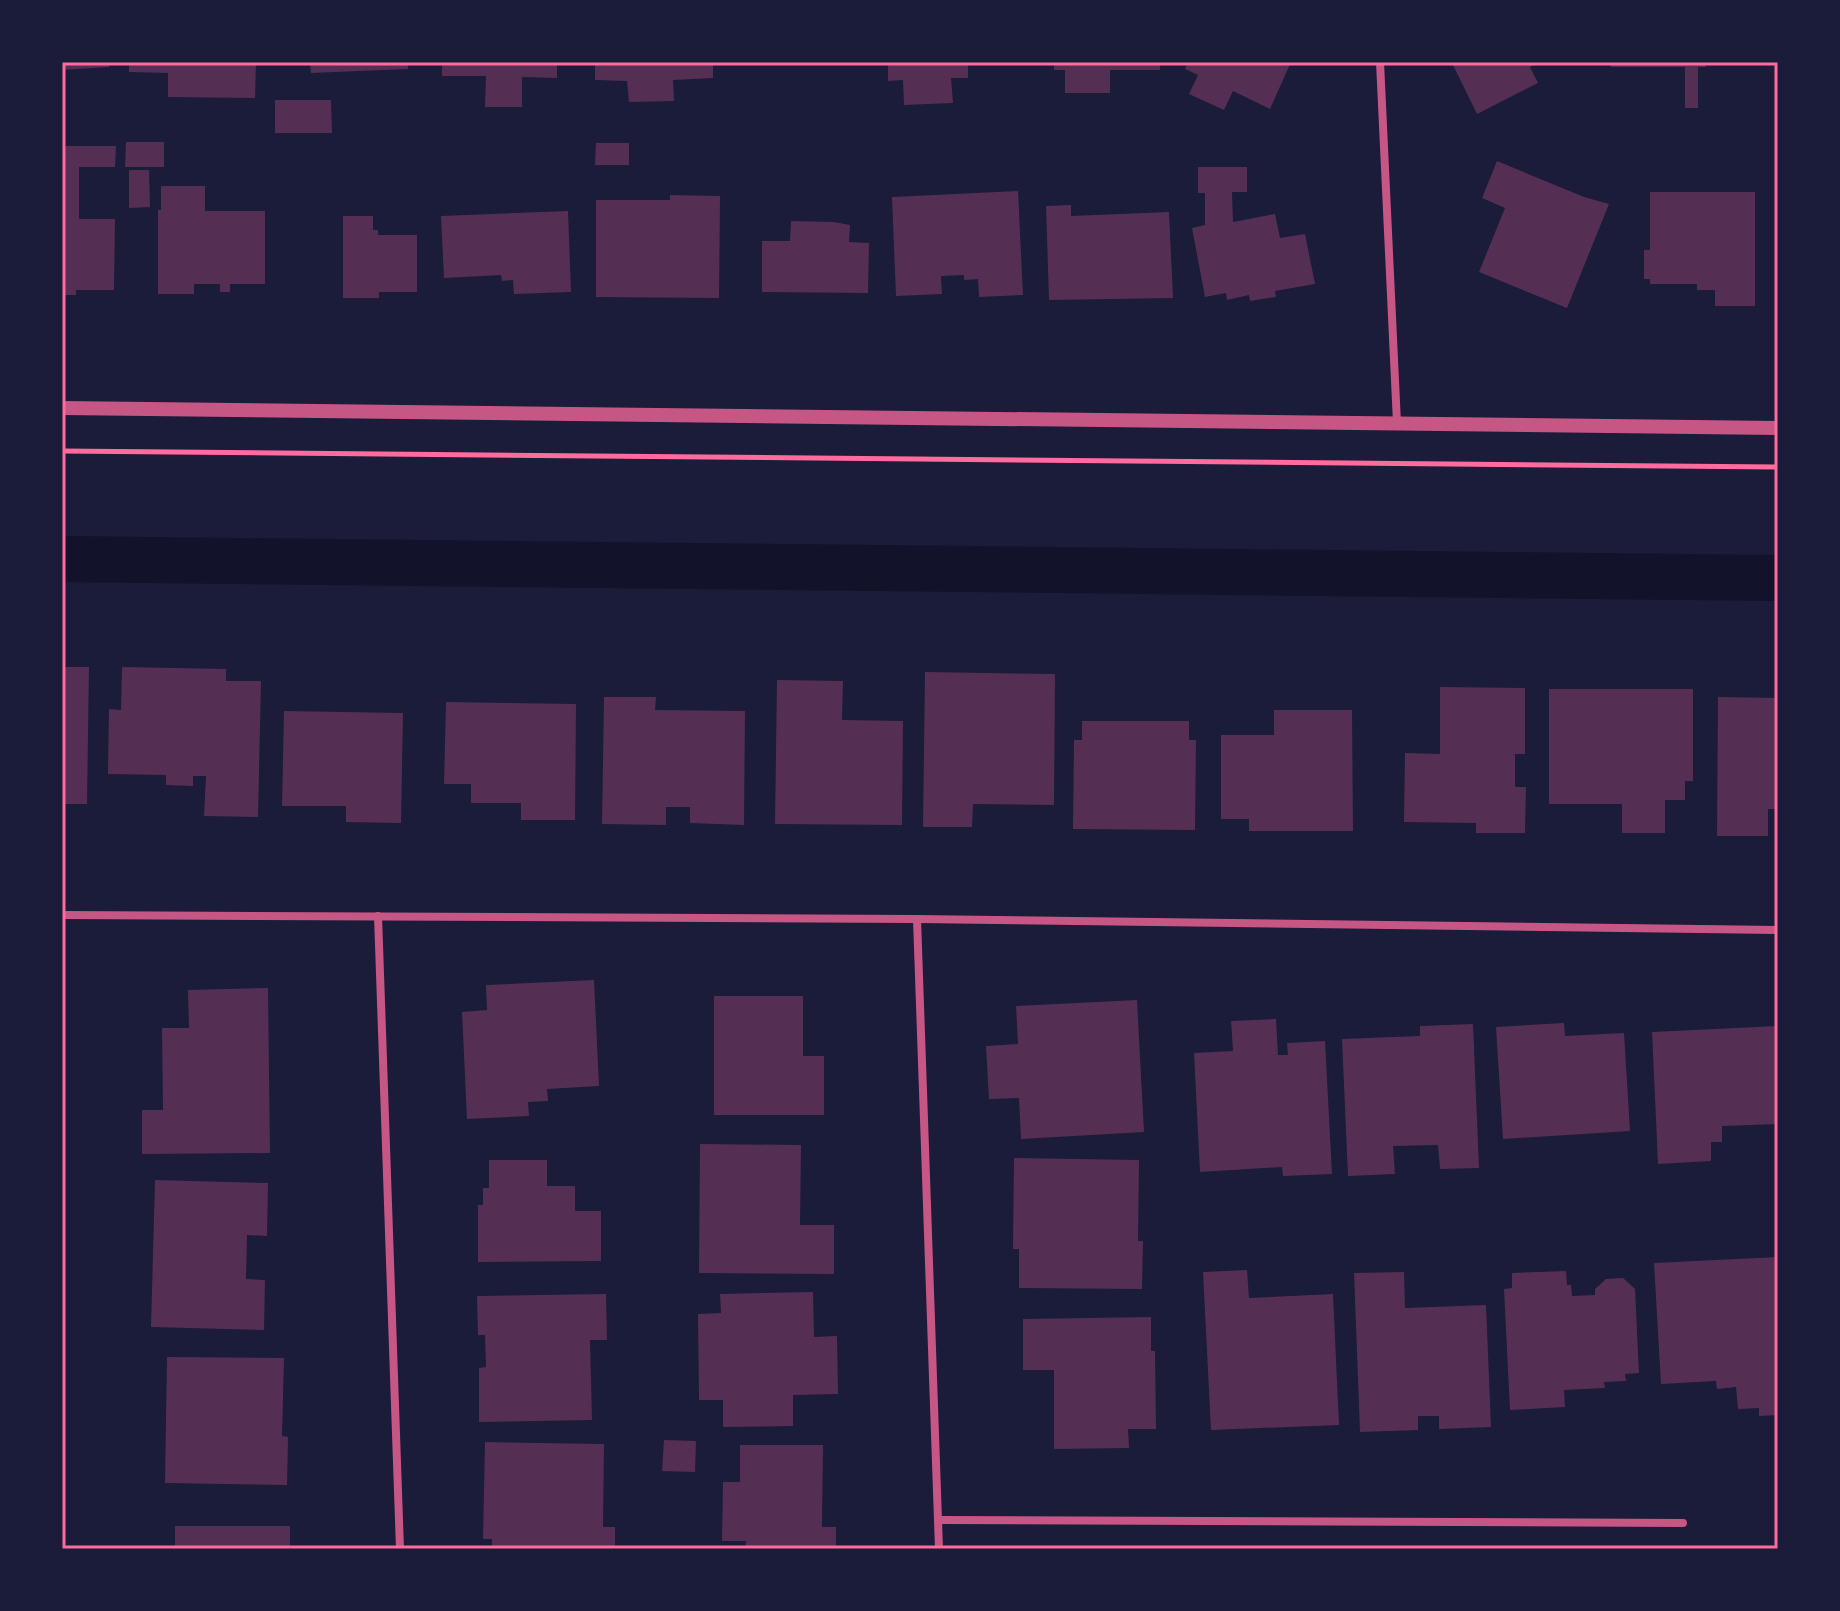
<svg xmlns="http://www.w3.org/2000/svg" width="1840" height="1611" viewBox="0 0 1840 1611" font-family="'Asap Condensed',sans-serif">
<rect width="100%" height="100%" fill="#1b1b3a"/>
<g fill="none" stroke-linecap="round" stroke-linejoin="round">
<path stroke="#12122b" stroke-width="46" d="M62 559 1778 578"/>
</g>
<g fill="#542f53">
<path d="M62 62H109V67L62 70Z"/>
<path d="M129 62H256L255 98 168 97V73L129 72Z"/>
<path d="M310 62H408V69L311 73Z"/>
<path d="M442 62H557V78L522 77V107H485L486 76H442Z"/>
<path d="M595 62H713V78L673 80 674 101 629 102 627 81 595 80Z"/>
<path d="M888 62H968V78H951L953 103 904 105 903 80 888 81Z"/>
<path d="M1054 62H1160V70H1110V93H1065V70H1054Z"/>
<path d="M1188 62H1291L1270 109 1233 91 1224 110 1189 94 1198 75 1185 69Z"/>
<path d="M1453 62H1541L1530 67 1538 83 1477 114 1452 63Z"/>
<path d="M1611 62H1706V67H1698V108H1685V67H1611Z"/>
<path d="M275 100H331L332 133H275Z"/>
<path d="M126 142H164V167H125Z"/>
<path d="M596 143H629V165H595Z"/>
<path d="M62 146H116L115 167H79V219H115L114 290H76V295H62Z"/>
<path d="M1497 161 1584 197 1609 204 1567 308 1479 272 1505 208 1482 198Z"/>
<path d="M1198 167H1247V192H1232L1233 222 1275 214 1280 238 1305 234 1315 284 1275 291 1276 297 1250 301 1249 295 1227 300 1226 293 1205 297 1192 228 1205 225V193H1198Z"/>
<path d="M129 170H149L150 207 129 208Z"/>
<path d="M161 186H205V211H265V284H230V292H220V284H194V294H158V210H161Z"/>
<path d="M1018 191 1023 295 979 297 978 279 964 280V275L941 276 942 294 896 296 892 197Z"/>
<path d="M1650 192H1755V306H1715V290H1697V284H1650V279H1644V250H1650Z"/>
<path d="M670 195 720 196 719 298 596 297V200H670Z"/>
<path d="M1071 205V216L1169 212 1173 298 1049 300 1046 206Z"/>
<path d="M568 211 571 292 514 294 513 280 502 281 501 275 444 278 441 216Z"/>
<path d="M343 216H373V230H378V235H417V292H379V298H343Z"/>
<path d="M791 221 834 222 850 225 849 242 869 243 868 293 762 292V241H790Z"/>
<path d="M62 667H89L87 804H62Z"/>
<path d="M122 667 226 669V681H261L258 817 204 816 206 776H193V786L166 785V775L108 774 109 709 121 710Z"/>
<path d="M925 672 1055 674 1054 805 973 804 972 827H923Z"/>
<path d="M777 680 843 681 842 720 903 721 902 825 775 824Z"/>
<path d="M1440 687 1525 688V754H1515V787H1526L1525 833H1476V823L1404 822 1405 753 1440 754Z"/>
<path d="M1549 689H1693V781H1685V800H1665V833H1622V804H1549Z"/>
<path d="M604 697H656L655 710 745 711 744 825 690 823V807H666V825L602 824Z"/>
<path d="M1718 697 1778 698V809H1768V836H1717Z"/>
<path d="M446 702 576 704 575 820H521V803H471V784H444Z"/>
<path d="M1274 710H1352L1353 831H1249V819H1221V735H1274Z"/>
<path d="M284 711 403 713 401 823 346 822V806H282Z"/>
<path d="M1082 721H1189V740H1196L1195 830 1073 829 1074 740H1082Z"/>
<path d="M594 980 599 1086 547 1089 548 1101 528 1102 529 1116 467 1119 462 1012 487 1010 486 985Z"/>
<path d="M268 988 270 1153 142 1154V1110H163L162 1028H189L188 990Z"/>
<path d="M714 996H803V1056H824V1115H714Z"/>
<path d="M1137 1000 1144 1132 1021 1139 1019 1098 989 1099 986 1046 1018 1044 1016 1006Z"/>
<path d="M1276 1019 1278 1055H1288L1287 1043 1325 1041 1332 1174 1283 1176 1282 1167 1200 1172 1194 1053 1233 1051 1231 1021Z"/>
<path d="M1564 1023 1565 1036 1624 1033 1630 1131 1503 1139 1496 1027Z"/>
<path d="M1473 1024 1479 1168 1440 1169 1438 1145 1393 1146 1395 1174 1348 1176 1342 1039 1420 1036V1026Z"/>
<path d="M1778 1026V1124L1722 1126V1142H1711V1161L1658 1164 1652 1032Z"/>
<path d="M700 1144 801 1145 800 1225H834V1274L699 1273Z"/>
<path d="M1014 1158 1139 1160 1138 1241H1143L1142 1289 1019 1288V1249H1013Z"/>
<path d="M489 1160H547V1186H575V1211H601V1261L478 1262V1205H483V1188H489Z"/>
<path d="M155 1180 268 1183 267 1236 247 1235 246 1279 265 1280 264 1330 151 1327Z"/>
<path d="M1778 1257V1415L1759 1416V1408L1738 1409 1736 1387 1717 1389 1716 1381 1661 1384 1654 1263Z"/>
<path d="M1247 1270 1249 1298 1333 1294 1339 1425 1211 1430 1203 1272Z"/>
<path d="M1566 1271 1567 1285H1571L1572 1296 1595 1295V1289L1606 1279 1623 1278 1635 1289 1639 1373 1625 1374 1626 1381 1604 1382 1605 1388 1564 1390 1565 1407 1510 1410 1504 1289 1512 1288V1273Z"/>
<path d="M1404 1272 1405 1308 1486 1305 1491 1427 1439 1429V1416H1418V1430L1360 1432 1354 1273Z"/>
<path d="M813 1292 814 1337 837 1336 838 1394 793 1395V1426L723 1427V1400H699L698 1314 721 1313 720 1294Z"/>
<path d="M606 1294 607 1340H590L592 1420 479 1422V1368L486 1367 485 1335H478L477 1296Z"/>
<path d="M1151 1317V1351H1155L1156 1429H1128L1129 1448 1054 1449V1370H1023V1319Z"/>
<path d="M167 1357 284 1358 282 1436 288 1437 287 1485 165 1483Z"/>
<path d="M664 1440 696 1441 695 1472 662 1471Z"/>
<path d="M485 1442 604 1444 603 1527H615V1549H492V1539H483Z"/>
<path d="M740 1445H823L822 1527H836V1549H745L746 1541H722L723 1482H740Z"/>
<rect x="175" y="1526" width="115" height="23"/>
</g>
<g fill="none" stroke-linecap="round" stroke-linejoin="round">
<path stroke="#ff6b9d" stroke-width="5" d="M62 451 1778 467"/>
<g stroke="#c65784" stroke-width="8">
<path d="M1380 62 1397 423"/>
<path d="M62 915 917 919 1778 930"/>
<path d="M378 916 400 1549"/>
<path d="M917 919 939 1549"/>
<path d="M939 1520 1683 1523"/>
</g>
<path stroke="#c65784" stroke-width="14" d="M62 408 1778 428"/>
</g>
<rect width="1840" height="1611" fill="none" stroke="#1b1b3a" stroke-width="128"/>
<rect x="64" y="64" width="1712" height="1483" fill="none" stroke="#ff6b9d" stroke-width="3"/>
</svg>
